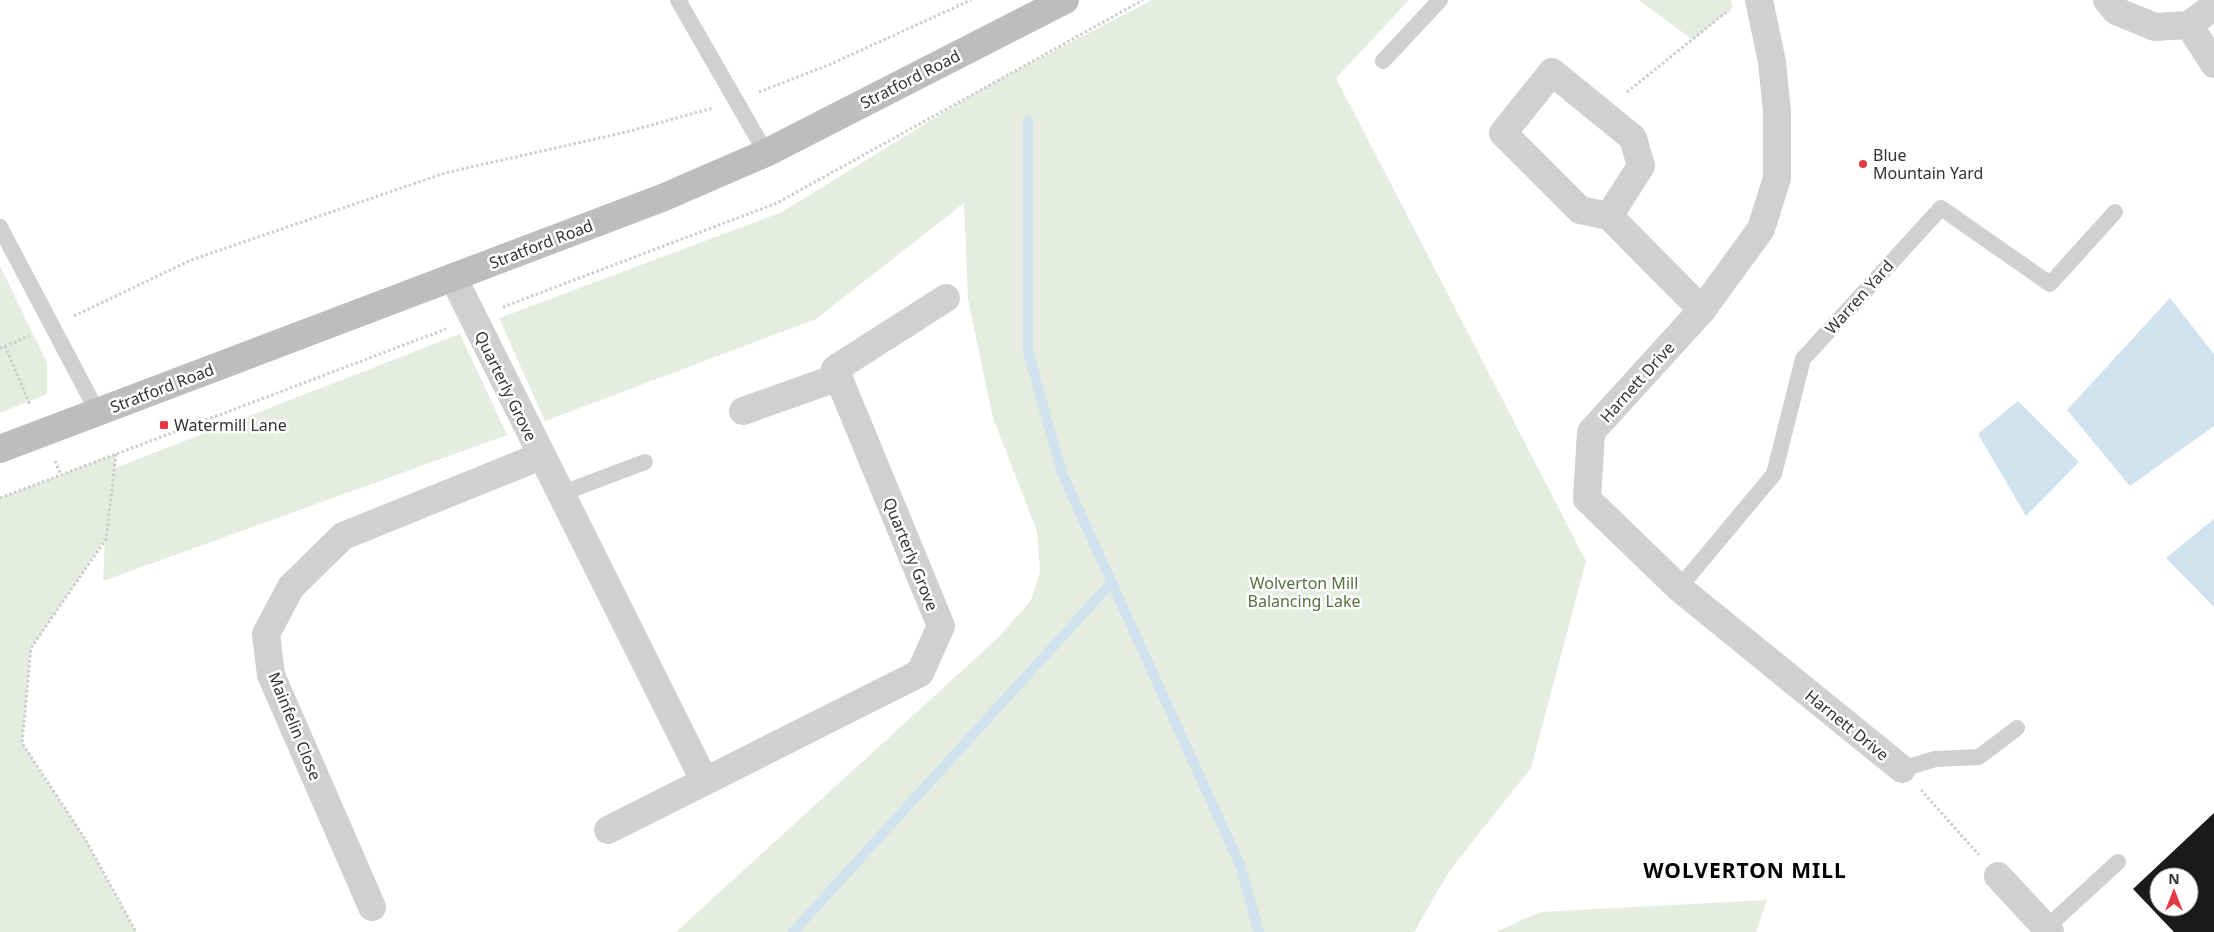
<svg xmlns="http://www.w3.org/2000/svg" width="2214" height="932" viewBox="0 0 2214 932" font-family="'Noto Sans',sans-serif">
<rect width="100%" height="100%" fill="#fff"/>
<g fill="#e6ecdf">
<path d="M1152 0H1409L1336 78 1586 561 1531 768 1450 870 1414 932H676L1000 636 1031 600 1040 572 1037 531 993 418 968 299 964 203 816 319 545 421 499 318 782 212 985 87Z"/>
<path d="M1639 0H1730L1733 7 1693 40Z"/>
<path d="M0 266 47 363V394L0 413Z"/>
<path d="M460 334 507 435 103 581 105 540 31 648 22 743 85 839 136 932H0V498L116 454 115 468Z"/>
<path d="M1767 900 1756 932H1496L1540 912Z"/>
</g>
<g fill="#cfe2ee">
<path d="M2170 298 2214 354V426L2130 486 2067 410Z"/>
<path d="M2018 401 2079 462 2026 516 1978 434Z"/>
<path d="M2214 519V607L2166 558Z"/>
</g>
<g fill="none" stroke-linecap="round" stroke-linejoin="round">
<g stroke="#cfe2ee" stroke-width="10">
<path d="M1028 121V352L1062 473 1240 865 1259 932"/>
<path d="M793 932 1112 582"/>
</g>
</g>
<path fill="#1a1a1a" fill-rule="evenodd" d="M2214 813V932H2174L2133 889ZM2159 877H2189V907H2159Z"/>
<g fill="none" stroke-linecap="round" stroke-linejoin="round">
<g stroke="#cdcdcd" stroke-width="3" stroke-dasharray="2.5 2.5" stroke-linecap="butt">
<path d="M759 92 831 64 971 0"/>
<path d="M1627 92 1729 10"/>
<path d="M503 307 777 203 1143 0"/>
<path d="M74 316 191 260 445 173 626 132 713 108"/>
<path d="M5 346 30 405"/>
<path d="M0 348 29 336"/>
<path d="M116 454 106 539 31 648 22 743 85 839 136 932"/>
<path d="M55 461 61 475"/>
<path d="M0 498 446 329"/>
<path d="M1921 790 1979 855"/>
</g>
<g stroke="#d0d0d0" stroke-width="16">
<path d="M678 0 766 153"/>
<path d="M1383 61 1440 0"/>
<path d="M0 227 98 413"/>
<path d="M560 494 645 462"/>
<path d="M1679 588 1774 474 1803 359 1941 208 2050 284 2115 212"/>
<path d="M1902 769 1935 759 1979 757 2017 728"/>
<path d="M2046 928 2118 862"/>
</g>
<g stroke="#d0d0d0" stroke-width="28">
<path d="M1759 0 1772 62 1777 112V178L1761 229 1702 310 1591 432 1587 499 1679 588 1902 769"/>
<path d="M2107 0 2116 11 2155 27 2189 25 2214 6"/>
<path d="M2189 25 2214 64"/>
<path d="M1609 216 1641 166 1633 138 1552 72 1503 133 1580 210 1609 216 1702 310"/>
<path d="M453 277 704 780"/>
<path d="M743 411 839 377"/>
<path d="M608 830 920 673 941 626 835 369 946 298"/>
<path d="M1998 876 2050 932"/>
<path d="M372 907 271 675 266 634 291 587 343 536 541 456"/>
</g>
<path stroke="#bdbdbd" stroke-width="28" d="M0 449 662 198 766 153 1065 0"/>
</g>
<g fill="#e63946" stroke="#fff" stroke-width="2">
<circle cx="1863" cy="164" r="5"/>
<rect x="159" y="420" width="10" height="10" rx="2.5"/>
</g>
<g text-anchor="middle" stroke-width="5" stroke-linejoin="round" paint-order="stroke">
<g font-size="16" fill="#333" stroke="#fff">
<text transform="translate(910 79) rotate(-27)" y="6">Stratford Road</text>
<text transform="translate(541 244) rotate(-21)" y="6">Stratford Road</text>
<text transform="translate(1859 297) rotate(-48)" y="6">Warren Yard</text>
<text transform="translate(1637 382) rotate(-48)" y="6">Harnett Drive</text>
<text transform="translate(506 386) rotate(64)" y="6">Quarterly Grove</text>
<text transform="translate(162 388) rotate(-21)" y="6">Stratford Road</text>
<text transform="translate(911 554) rotate(68)" y="6">Quarterly Grove</text>
<text transform="translate(1847 725) rotate(39)" y="6">Harnett Drive</text>
<text transform="translate(295 726) rotate(68)" y="6">Mainfelin Close</text>
</g>
<g font-size="16" fill="#333" stroke="#fff" text-anchor="start">
<text x="1873" y="161">Blue<tspan x="1873" dy="18">Mountain Yard</tspan></text>
<text x="174" y="431">Watermill Lane</text>
</g>
<g font-size="16" fill="#56703f" stroke="#fff">
<text x="1304" y="589">Wolverton Mill<tspan x="1304" dy="18">Balancing Lake</tspan></text>
</g>
<g font-size="21" font-weight="bold" letter-spacing="1" fill="#000" stroke="#fff">
<text x="1745" y="878">WOLVERTON MILL</text>
</g>
</g>
<g transform="translate(2174 892)"><circle r="24" fill="#ffffff" stroke="#adadad"/>
<path d="M0-4L9 19L0 12L-9 19Z" fill="#e63946"/>
<text y="-8" font-size="14" font-weight="bold" text-anchor="middle" fill="#333333">N</text>
</g>
</svg>
